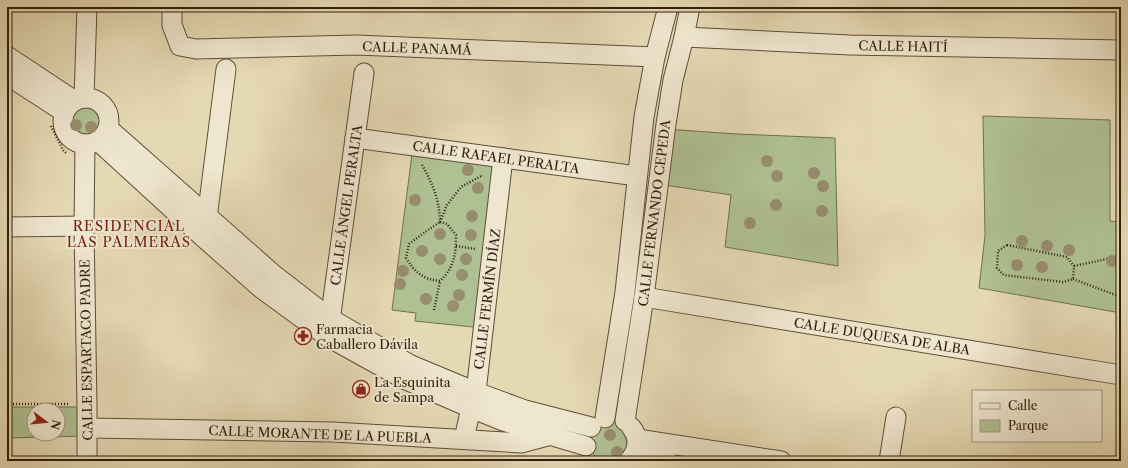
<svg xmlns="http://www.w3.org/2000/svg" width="1128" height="468" viewBox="0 0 1128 468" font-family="'Libre Caslon Text',serif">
<rect width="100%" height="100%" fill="#e5d9b4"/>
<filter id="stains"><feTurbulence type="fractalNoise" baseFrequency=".005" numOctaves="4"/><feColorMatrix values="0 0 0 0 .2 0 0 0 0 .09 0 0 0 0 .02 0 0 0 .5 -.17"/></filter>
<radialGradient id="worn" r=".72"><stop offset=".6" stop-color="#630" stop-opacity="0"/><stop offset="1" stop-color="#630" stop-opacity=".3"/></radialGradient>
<g fill="#afc092" stroke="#707050" fill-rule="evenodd">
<circle cx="86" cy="121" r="17"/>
<path d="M983 116 1110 120V221L1121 222V313L979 288 985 236Z"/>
<path d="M665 129 737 134 835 138 838 266 725 247 731 195 658 184Z"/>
<path d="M413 146 503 158 483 328 415 321 416 313 392 310Z"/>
<path d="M7 407H87L88 436 7 438ZM34 410H58V434H34Z"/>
<path d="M613 421 620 423 632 439 621 461C615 461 607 463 602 461 587 456 588 434 598 426 602 423 608 423 613 421Z"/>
</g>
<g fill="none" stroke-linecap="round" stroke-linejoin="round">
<g stroke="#5e4e38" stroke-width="21">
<g id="minor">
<path d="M172 7V25L180 46 196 49 356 45 655 57"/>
<path d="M684 37 850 45 1121 50"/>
<path d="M7 56 75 101"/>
<path d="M7 75 64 112"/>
<path d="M84 98 87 7"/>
<circle cx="86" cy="121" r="23"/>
<path d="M108 128 273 274 331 319 411 365 476 392 525 410 591 427"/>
<path d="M355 138 637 176"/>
<path d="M98 141 204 238 262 289 328 337 404 379 471 408 503 421 586 446"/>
<path d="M85 144 84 226 87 407V461"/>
<path d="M206 226 226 69"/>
<path d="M7 227 84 226"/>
<path d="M644 297 1121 375"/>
<path d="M329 328 364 73"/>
<path d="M605 418 625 292 644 117 655 57 668 7"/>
<path d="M625 421 644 297 666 124 673 80 684 37 690 7"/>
<path d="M88 428 333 432 521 443 551 435"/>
<path d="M464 439 471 408 476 392 503 158"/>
<path d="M637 439 781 461"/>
<path d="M633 456 668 461"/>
<path d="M629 461C638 451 640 438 631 427"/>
<path d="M889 461 896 417"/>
</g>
</g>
<g stroke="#311f0e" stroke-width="2.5" stroke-dasharray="1 2" stroke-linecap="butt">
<path d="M51 126 63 150 67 154"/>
<path d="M422 165C432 182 439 199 440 220"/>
<path d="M440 222 447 224 456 235C456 254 454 268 440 281 422 279 415 272 406 258L409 244 425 232Z"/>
<path d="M440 222 447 205 461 187 483 175"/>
<path d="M1007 245 1067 257 1074 266 1073 279 1063 282 1004 275 997 268 998 251Z"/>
<path d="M456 246 475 249"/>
<path d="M1074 266 1121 256"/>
<path d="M1073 279 1121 297"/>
<path d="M434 310 440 281"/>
<path d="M7 404H68"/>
</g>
<use href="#minor" stroke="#eee6ce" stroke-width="19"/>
</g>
<g fill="#978d6f">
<circle cx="76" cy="125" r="6"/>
<circle cx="91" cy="127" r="6"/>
<circle cx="767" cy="161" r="6"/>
<circle cx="468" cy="170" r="6"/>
<circle cx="814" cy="173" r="6"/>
<circle cx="777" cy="176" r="6"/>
<circle cx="823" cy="186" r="6"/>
<circle cx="478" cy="188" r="6"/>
<circle cx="415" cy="200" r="6"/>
<circle cx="776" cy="205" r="6"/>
<circle cx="822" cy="211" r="6"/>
<circle cx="472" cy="216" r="6"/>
<circle cx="750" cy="223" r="6"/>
<circle cx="440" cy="234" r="6"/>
<circle cx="471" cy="235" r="6"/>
<circle cx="1022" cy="241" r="6"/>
<circle cx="1047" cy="246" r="6"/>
<circle cx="1069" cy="250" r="6"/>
<circle cx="422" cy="251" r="6"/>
<circle cx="440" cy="259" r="6"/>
<circle cx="466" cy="259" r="6"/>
<circle cx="1112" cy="261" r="6"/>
<circle cx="1017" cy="265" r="6"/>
<circle cx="1042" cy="267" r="6"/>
<circle cx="403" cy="271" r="6"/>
<circle cx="462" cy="275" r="6"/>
<circle cx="400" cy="284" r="6"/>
<circle cx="459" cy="295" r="6"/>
<circle cx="426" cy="299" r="6"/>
<circle cx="453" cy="306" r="6"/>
<circle cx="610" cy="435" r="6"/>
<circle cx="617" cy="452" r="6"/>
</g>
<defs>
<g id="pharmacy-ring" transform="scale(0.9)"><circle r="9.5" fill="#eee6ce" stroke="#8f2418" stroke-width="1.5"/><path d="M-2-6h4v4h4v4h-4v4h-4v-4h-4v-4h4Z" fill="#8f2418"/></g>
<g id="shop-ring" transform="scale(0.9)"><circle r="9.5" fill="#eee6ce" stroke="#8f2418" stroke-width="1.5"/><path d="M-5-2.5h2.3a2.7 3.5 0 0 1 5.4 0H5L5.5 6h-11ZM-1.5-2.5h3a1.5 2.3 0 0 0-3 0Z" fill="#8f2418"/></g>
</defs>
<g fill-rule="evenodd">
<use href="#pharmacy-ring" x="303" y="336"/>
<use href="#shop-ring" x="361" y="389"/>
</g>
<g text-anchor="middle" stroke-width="4" stroke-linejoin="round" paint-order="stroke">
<g font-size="13" fill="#311f0e" stroke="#eee6ce">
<text transform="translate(903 46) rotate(1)" y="5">CALLE HAITÍ</text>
<text transform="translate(417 48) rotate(2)" y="5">CALLE PANAMÁ</text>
<text transform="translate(496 157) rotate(8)" y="5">CALLE RAFAEL PERALTA</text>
<text transform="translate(346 205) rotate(-82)" y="5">CALLE ÁNGEL PERALTA</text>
<text transform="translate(654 213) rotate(-83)" y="5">CALLE FERNANDO CEPEDA</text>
<text transform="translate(487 299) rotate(-83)" y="5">CALLE FERMÍN DÍAZ</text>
<text transform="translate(882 336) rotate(9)" y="5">CALLE DUQUESA DE ALBA</text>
<text transform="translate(86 350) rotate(-91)" y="5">CALLE ESPARTACO PADRE</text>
<text transform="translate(320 434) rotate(2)" y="5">CALLE MORANTE DE LA PUEBLA</text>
</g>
<g font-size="13" fill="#311f0e" stroke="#eee6ce" text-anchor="start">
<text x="316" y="334">Farmacia<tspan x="316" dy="15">Caballero Dávila</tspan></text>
<text x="374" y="387">La Esquinita<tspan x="374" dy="15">de Sampa</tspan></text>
</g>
<g font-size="14" letter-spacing="1" fill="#7a1f14" stroke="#eee6ce">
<text x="129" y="231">RESIDENCIAL<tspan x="129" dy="16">LAS PALMERAS</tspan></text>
</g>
</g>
<rect width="1128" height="468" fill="none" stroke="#e5d9b4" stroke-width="24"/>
<rect x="8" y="8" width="1112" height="452" fill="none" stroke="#311f0e" stroke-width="2"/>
<rect x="12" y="12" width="1104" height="444" fill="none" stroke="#311f0e"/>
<rect x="972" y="390" width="130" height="52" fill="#eee6ce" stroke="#a29681"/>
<rect x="980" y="403" width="20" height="6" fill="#eee6ce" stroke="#a29681"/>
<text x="1008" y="410" font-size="12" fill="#311f0e">Calle</text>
<rect x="980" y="420" width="20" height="12" fill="#afc092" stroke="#a29681"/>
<text x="1008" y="430" font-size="12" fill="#311f0e">Parque</text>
<g transform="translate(46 422) rotate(106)"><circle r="19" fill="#eee6ce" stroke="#a29681"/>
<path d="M0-3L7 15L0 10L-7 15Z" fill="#8f2418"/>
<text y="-6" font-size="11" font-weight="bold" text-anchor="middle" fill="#311f0e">N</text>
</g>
<rect width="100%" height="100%" filter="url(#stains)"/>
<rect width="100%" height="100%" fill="url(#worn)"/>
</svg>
